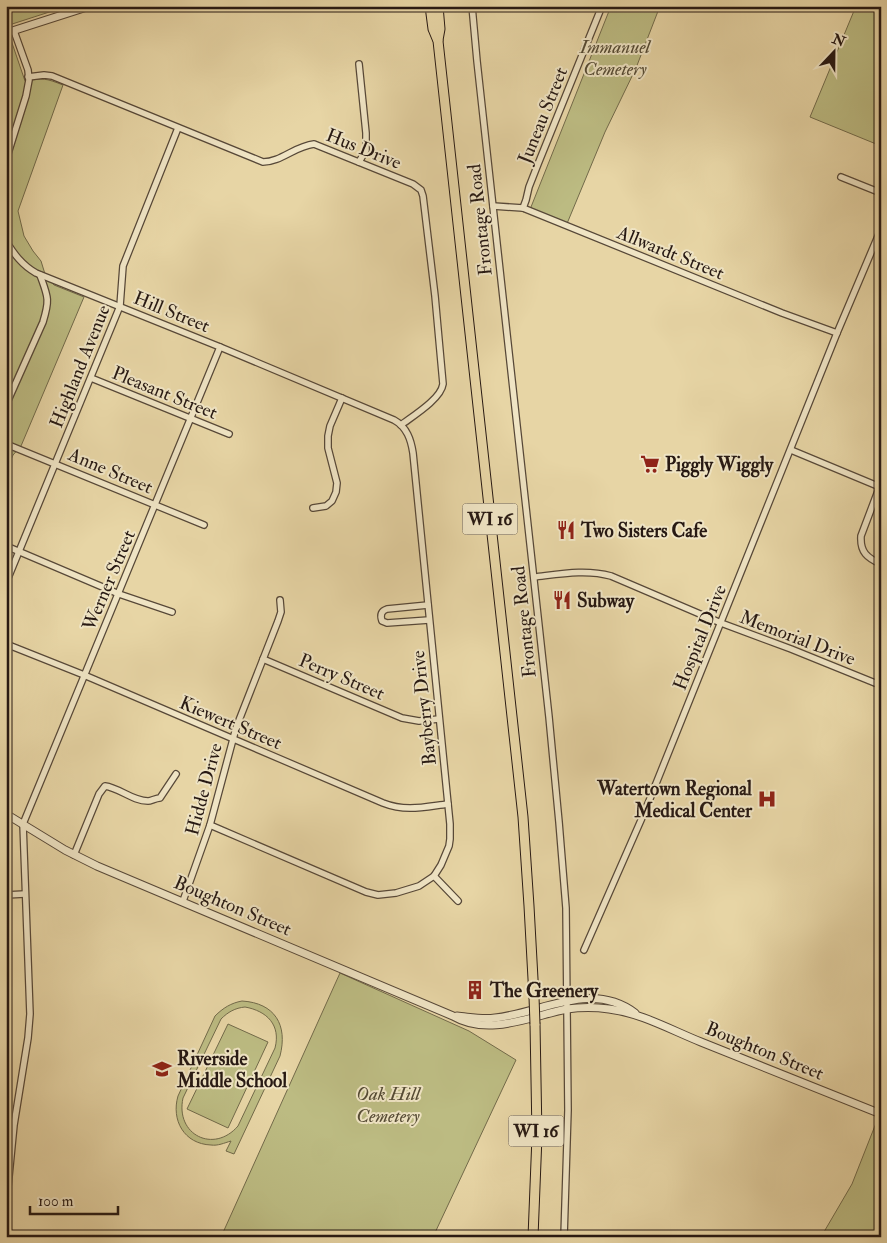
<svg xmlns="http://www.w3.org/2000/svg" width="887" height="1243" viewBox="0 0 887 1243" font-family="'IM FELL Double Pica',serif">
<rect width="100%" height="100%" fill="#e7d5a5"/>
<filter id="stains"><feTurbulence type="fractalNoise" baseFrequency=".004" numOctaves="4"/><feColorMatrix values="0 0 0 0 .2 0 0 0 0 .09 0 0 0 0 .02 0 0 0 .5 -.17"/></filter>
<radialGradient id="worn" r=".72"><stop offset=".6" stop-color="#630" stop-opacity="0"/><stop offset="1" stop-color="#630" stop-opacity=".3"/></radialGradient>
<g fill="#bcbb82" stroke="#726a4a" fill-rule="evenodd">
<path d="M6 6H68L6 26Z"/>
<path d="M611 6H660L636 68 605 132 566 226 534 212 531 207Z"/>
<path d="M856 6H881V146L810 117Z"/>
<path d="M11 40 25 81C44 78 45 78 63 85L18 211 24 236 33 251 41 261 45 274 54 285 84 297 21 446 13 455 6 472V53Z"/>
<path d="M340 973 469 1031 516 1060 433 1237H221Z"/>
<path d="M242 1001C275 1003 288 1025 280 1056L234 1154 226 1151 231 1141C224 1143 218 1146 211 1145 184 1144 171 1120 178 1096L215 1016C223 1008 231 1003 242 1001ZM245 1007C267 1011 281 1025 275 1048L238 1126C214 1154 175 1135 183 1098L221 1019C228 1012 235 1008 245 1007Z"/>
<path d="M228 1024 268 1042 228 1128 187 1109Z"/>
<path d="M878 1118 881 1120V1237H821L852 1184Z"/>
</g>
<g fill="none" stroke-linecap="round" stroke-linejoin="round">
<g stroke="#574838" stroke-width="8">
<g id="minor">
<path d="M472 6 477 61 549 717 559 822 566 908 568 1110 564 1237"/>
<path d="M359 64 366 133V150L359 162"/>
<path d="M28 77 44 75 52 76 263 162C281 162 295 146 314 144L413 184 421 190 423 196 435 296 443 384C441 399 413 416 401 425"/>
<path d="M6 160 26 96 29 80 28 70 14 31"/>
<path d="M841 177 881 193"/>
<path d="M493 206 523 208 782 313 837 333"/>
<path d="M523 208 526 200 529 187 538 164 602 6"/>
<path d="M6 241C14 254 22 265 36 273L220 347 394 420C407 427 411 440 413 453L450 824V839L449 846 441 865 434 876 419 886 396 893 378 895 366 892 210 825"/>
<path d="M91 378 229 434"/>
<path d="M6 405 43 322C50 299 48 297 40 275"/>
<path d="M6 444 204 525"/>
<path d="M791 450 880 487"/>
<path d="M881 483 861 536C860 552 867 558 881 564"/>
<path d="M313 508 326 506 332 501 336 492 337 483 328 448V436L330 426 342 398"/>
<path d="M6 546 119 594 172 612"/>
<path d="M534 577C560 574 586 569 611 576L721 623 791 649 880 685"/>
<path d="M6 583 120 306 123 266 178 128"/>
<path d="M428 605 387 609C381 611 380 615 382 621L387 623 429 620"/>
<path d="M6 644 84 675 383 803C406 812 424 807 448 804"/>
<path d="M263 659 402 718 419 721 439 719"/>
<path d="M74 855 99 794 105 786C120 788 132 801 148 801 151 801 156 798 160 798L176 774"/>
<path d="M434 876 458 901"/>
<path d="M6 895 25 894"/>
<path d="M183 901 210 825 236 728 278 621 281 612 280 600"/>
<path d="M584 950 645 811 837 333 881 229"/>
<path d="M6 1207 14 1125 28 1038 30 1014 23 824 220 347"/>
</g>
</g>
<g stroke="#574838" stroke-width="9">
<g id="tertiary">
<path d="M6 33 90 6"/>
<path d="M6 814 65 850 97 866 453 1016C489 1037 531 1016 567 1009 581 1007 595 1007 609 1009 641 1013 671 1030 701 1042 761 1066 821 1090 881 1114"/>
<path d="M457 1016C469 1017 482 1020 495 1018 542 1013 591 980 635 1013"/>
</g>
</g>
<g stroke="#271913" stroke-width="11">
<g id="trunk">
<path d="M430 6 433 29 438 41 523 817 529 906 534 997"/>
<path d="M438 40 440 29 438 6"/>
<path d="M533 1237 537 1136 535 1024"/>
</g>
</g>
<use href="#minor" stroke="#efe4c4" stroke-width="5.5"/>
<use href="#tertiary" stroke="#efe4c4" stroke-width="7"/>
<use href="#trunk" stroke="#e7d5a5" stroke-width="9"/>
<g stroke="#271913" stroke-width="11" stroke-linecap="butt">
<path id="trunk-bridge" d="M534 997 535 1024"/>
</g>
<use href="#trunk-bridge" stroke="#e7d5a5" stroke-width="9"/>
</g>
<defs>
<g id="supermarket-bare" transform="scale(1.5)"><path d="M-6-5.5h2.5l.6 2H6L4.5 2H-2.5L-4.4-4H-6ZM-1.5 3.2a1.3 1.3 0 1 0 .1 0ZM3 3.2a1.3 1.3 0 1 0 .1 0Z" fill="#8f2418" stroke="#efe4c4" stroke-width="2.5" paint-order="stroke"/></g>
<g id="restaurant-bare" transform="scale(1.5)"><path d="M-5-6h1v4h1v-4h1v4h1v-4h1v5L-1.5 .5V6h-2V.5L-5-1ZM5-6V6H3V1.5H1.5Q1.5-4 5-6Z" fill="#8f2418" stroke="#efe4c4" stroke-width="2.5" paint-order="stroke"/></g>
<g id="hospital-bare" transform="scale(1.5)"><path d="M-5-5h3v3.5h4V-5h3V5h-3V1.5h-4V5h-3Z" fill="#8f2418" stroke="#efe4c4" stroke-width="2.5" paint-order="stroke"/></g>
<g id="building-bare" transform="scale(1.5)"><path d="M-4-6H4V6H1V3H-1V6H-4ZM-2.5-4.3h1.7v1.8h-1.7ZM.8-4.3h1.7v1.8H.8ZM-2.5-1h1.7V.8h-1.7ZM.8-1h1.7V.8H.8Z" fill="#8f2418" stroke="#efe4c4" stroke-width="2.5" paint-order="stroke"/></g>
<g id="school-bare" transform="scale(1.5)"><path d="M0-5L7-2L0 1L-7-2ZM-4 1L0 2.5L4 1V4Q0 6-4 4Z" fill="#8f2418" stroke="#efe4c4" stroke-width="2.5" paint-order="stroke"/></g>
</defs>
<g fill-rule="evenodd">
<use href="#supermarket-bare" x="650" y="464"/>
<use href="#restaurant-bare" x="566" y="530"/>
<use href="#restaurant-bare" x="562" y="600"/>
<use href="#hospital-bare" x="767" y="799"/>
<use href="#building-bare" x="475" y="990"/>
<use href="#school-bare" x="162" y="1069"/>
</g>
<g text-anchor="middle" stroke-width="4" stroke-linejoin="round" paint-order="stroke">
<g fill="#efe4c4" stroke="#635648" stroke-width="1">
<rect x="462.5" y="503.5" width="55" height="31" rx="4"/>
<rect x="508.5" y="1115.5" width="55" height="31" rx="4"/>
</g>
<g font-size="18" font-weight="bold" fill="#271913">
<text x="490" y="525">WI 16</text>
<text x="536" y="1137">WI 16</text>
</g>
<g font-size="19" font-style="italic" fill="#544a34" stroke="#efe4c4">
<text x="615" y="53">Immanuel<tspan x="615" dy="22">Cemetery</tspan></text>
<text x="388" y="1100">Oak Hill<tspan x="388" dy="22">Cemetery</tspan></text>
</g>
<g font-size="19" fill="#271913" stroke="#efe4c4">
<text transform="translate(542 115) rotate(-68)" y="7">Juneau Street</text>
<text transform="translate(364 148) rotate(22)" y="7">Hus Drive</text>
<text transform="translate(479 220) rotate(-96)" y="7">Frontage Road</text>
<text transform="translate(671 252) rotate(22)" y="7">Allwardt Street</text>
<text transform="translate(172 311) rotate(22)" y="7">Hill Street</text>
<text transform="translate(79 366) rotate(-68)" y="7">Highland Avenue</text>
<text transform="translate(165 392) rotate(22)" y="7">Pleasant Street</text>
<text transform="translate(111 470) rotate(23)" y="7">Anne Street</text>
<text transform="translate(108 580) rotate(-67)" y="7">Werner Street</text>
<text transform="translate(523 622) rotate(-96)" y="7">Frontage Road</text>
<text transform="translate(699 637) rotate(-68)" y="7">Hospital Drive</text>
<text transform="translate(798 637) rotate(21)" y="7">Memorial Drive</text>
<text transform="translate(342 676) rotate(23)" y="7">Perry Street</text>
<text transform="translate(423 708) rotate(-96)" y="7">Bayberry Drive</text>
<text transform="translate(231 722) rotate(23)" y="7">Kiewert Street</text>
<text transform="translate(203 789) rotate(-75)" y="7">Hidde Drive</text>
<text transform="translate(233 905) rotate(23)" y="7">Boughton Street</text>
<text transform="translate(765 1050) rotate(22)" y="7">Boughton Street</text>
</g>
<g font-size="19" font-weight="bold" fill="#271913" stroke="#efe4c4" text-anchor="start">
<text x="665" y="471">Piggly Wiggly</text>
<text x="581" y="537">Two Sisters Cafe</text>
<text x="577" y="607">Subway</text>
<text x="752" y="795" text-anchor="end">Watertown Regional<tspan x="752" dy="22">Medical Center</tspan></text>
<text x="490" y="997">The Greenery</text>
<text x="177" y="1065">Riverside<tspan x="177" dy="22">Middle School</tspan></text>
</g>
</g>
<rect width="887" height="1243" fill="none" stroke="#e7d5a5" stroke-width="25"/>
<rect x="8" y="8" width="872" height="1228" fill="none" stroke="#271913" stroke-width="2.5"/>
<rect x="12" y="12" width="862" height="1218" fill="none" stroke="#271913"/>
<g transform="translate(834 52) rotate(22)" stroke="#efe4c4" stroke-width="4" paint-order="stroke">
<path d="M0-4L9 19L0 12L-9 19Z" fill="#271913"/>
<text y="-8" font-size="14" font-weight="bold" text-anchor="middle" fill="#271913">N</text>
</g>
<path d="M30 1206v8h88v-8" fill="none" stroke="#271913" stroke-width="2.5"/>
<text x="38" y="1206" font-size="15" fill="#271913" stroke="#efe4c4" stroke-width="4" paint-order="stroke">100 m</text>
<rect width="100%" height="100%" filter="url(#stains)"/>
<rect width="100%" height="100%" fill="url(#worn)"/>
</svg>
